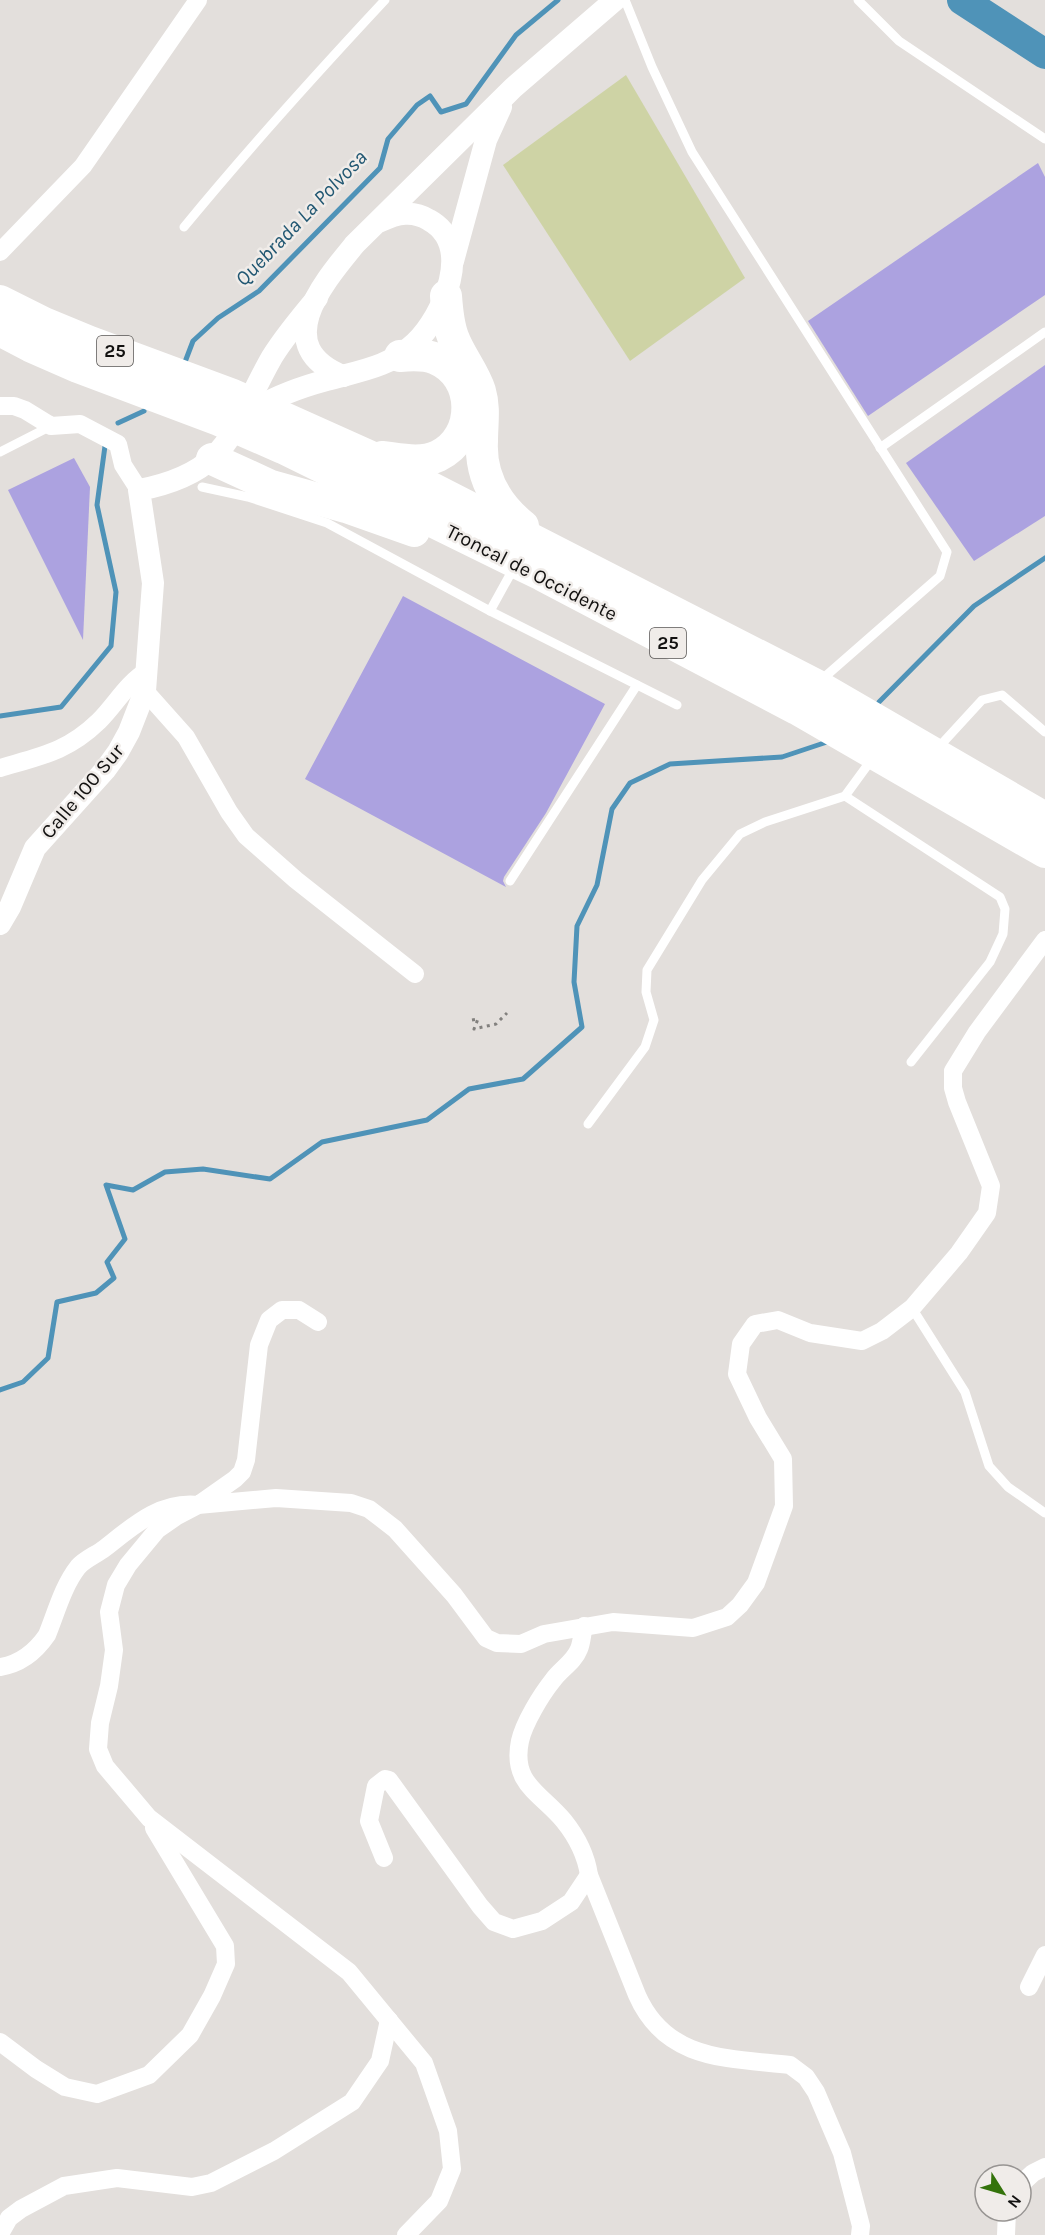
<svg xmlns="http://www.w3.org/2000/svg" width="1045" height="2235" viewBox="0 0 1045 2235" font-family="Karla,sans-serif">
<rect width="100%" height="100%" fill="#e3dfdc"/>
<path fill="#ced3a5" d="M626 75 745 278 630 361 503 165Z"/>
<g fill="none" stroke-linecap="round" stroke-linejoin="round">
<g stroke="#4f93b8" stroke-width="5">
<path d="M185 362 193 341 218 318 259 291 380 168 388 139 417 105 430 96 441 112 466 104 516 35 558 0"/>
<path d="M118 423 144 411"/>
<path d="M879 702 974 606 1045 558"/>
<path d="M0 716 61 707 111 646 116 592 97 505 105 446"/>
<path d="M0 1390 23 1382 48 1358 57 1302 96 1293 114 1278 107 1262 125 1239 106 1185 133 1190 165 1172 203 1169 270 1179 322 1142 427 1120 469 1089 523 1079 582 1027 574 982 577 926 597 885 612 809 630 783 670 764 782 757 830 741"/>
</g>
<path stroke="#4f93b8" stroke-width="30" d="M962 0 1045 54"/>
</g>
<g fill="#aca2e0">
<path d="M1038 163 1045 177V295L868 416 808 321Z"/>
<path d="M1045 365V516L974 561 906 463Z"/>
<path d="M74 458 90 487 83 640 8 490Z"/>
<path d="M403 596 605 704 546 813 504 877 503 881 506 887 305 779Z"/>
</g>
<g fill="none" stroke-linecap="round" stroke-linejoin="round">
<path stroke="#82807e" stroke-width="3" stroke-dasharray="3 4.5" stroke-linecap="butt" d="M472 1020 478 1019 474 1029 496 1024 507 1013"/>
<g stroke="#fff" stroke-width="9">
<path d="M625 0 652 67 692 152 947 552 940 576 820 681"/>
<path d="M858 0 899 41 1045 139"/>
<path d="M184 227C248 149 316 74 385 0"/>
<path d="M880 448 1045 332"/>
<path d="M0 452 51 426"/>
<path d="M202 487 248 497 327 523 490 611"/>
<path d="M511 573 490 611 677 705"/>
<path d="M937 749 982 700 1002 695 1045 732"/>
<path d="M845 796 1000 897 1005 909 1003 934 990 962 911 1062"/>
<path d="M510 881 637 685"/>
<path d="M588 1124 645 1047 654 1020 646 992 647 970 702 880 740 834 765 822 845 796 872 759"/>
<path d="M912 1308 965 1392 989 1466 1008 1487 1045 1513"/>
</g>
<g stroke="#fff" stroke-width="18">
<path d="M0 252 83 166 198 0"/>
<path d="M0 406H14L25 410 51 426 80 424 118 444 123 465 139 490"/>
<path d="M145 691 186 737 229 812 246 836 296 880 415 974"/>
<path d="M0 768C41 756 67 752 99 721 116 704 126 684 147 671"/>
<path d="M584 1626C582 1633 582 1642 579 1649 574 1662 561 1669 553 1680 541 1695 524 1723 520 1741 511 1784 541 1793 564 1821 576 1836 586 1855 589 1875L637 1995C666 2061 727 2058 790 2065L806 2077 816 2092 842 2153 861 2226 860 2235"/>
<path d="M0 1667C20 1664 36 1651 47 1635 56 1613 63 1586 78 1567 85 1559 96 1555 105 1548 133 1526 160 1501 198 1505L235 1479 242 1472 246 1460 259 1345 269 1320 282 1310H299L318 1322"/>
<path d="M384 1858 369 1821 376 1786 385 1779 389 1780 480 1906 494 1922 513 1929 542 1921 571 1902 589 1875"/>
<path d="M1029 1987 1045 1955"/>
<path d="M0 2042 36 2069 65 2087 97 2094 149 2075 190 2035 212 1996 226 1964 225 1946 154 1828"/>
<path d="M1021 2184 1033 2173 1045 2167"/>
<path d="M0 2234 9 2218 21 2209 64 2186 117 2178 192 2187 211 2183 274 2151 352 2102 380 2061 389 2020"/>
<path d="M406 2235 439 2201 452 2169 448 2131 424 2063 349 1972 149 1818 105 1766 98 1749 100 1723 109 1686 114 1650 109 1612 116 1585 128 1565 157 1530 177 1516 198 1505 276 1498 351 1503 369 1509 395 1529 454 1595 486 1638 497 1643 521 1644 544 1634 613 1622 693 1628 727 1617 740 1605 756 1583 784 1506 783 1459 758 1418 737 1374 741 1344 755 1324 778 1320 810 1333 862 1341 882 1331 912 1308 959 1253 987 1213 991 1186 957 1102 953 1088V1071L977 1032 1045 940"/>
<path d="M1006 2235 1007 2211"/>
</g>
<g stroke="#fff" stroke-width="22">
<path d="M453 261 486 140 501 107"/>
<path d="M343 376C269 346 323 283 355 244L513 88 615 0"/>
<path d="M252 411C275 396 301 387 327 380 359 371 390 367 415 343 443 316 475 245 429 220 413 210 397 213 381 221"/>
<path d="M0 924 10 907 35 848 105 770 118 752 129 732 145 691 153 583 139 490C232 472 231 429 272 357 285 336 301 317 317 298"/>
</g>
<g stroke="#fff" stroke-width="32">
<path d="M446 296C447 310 448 324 453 337 460 356 474 372 480 391 485 408 482 424 482 441 480 476 496 504 523 526"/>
<path d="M0 301 44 323 90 342 233 395 369 456 816 685 1045 818"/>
<path d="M0 330 30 346 78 367 219 420 283 448 542 575 797 709 1045 852"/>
<path d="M382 457C400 459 421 464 438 456 478 437 477 376 436 359 425 354 412 355 400 356"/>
<path d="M212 459 271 486 346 507 414 531"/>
</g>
</g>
<g text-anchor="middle" stroke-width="5" stroke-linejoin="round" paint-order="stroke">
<g fill="#f0ece9" stroke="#555351" stroke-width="1.5">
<rect x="97" y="336" width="36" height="30" rx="4.5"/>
<rect x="650" y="628" width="36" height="30" rx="4.5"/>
</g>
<g font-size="18" font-weight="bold" fill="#121110">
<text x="115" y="357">25</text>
<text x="668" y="649">25</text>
</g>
<g font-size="20" fill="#121110" stroke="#f0ece9">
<text transform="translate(532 572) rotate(27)" y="7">Troncal de Occidente</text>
<text transform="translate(82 791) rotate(-50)" y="7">Calle 100 Sur</text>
</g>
<g font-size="21" font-style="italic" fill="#215772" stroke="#f0ece9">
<text transform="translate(301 218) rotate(-46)" y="7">Quebrada La Polvosa</text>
</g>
</g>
<g transform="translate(1003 2193) rotate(127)"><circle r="28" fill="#f0ece9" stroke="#979492" stroke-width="1.5"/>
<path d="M0-4.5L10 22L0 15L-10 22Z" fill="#34730b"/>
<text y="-9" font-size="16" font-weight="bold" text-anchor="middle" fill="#121110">N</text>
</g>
</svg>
